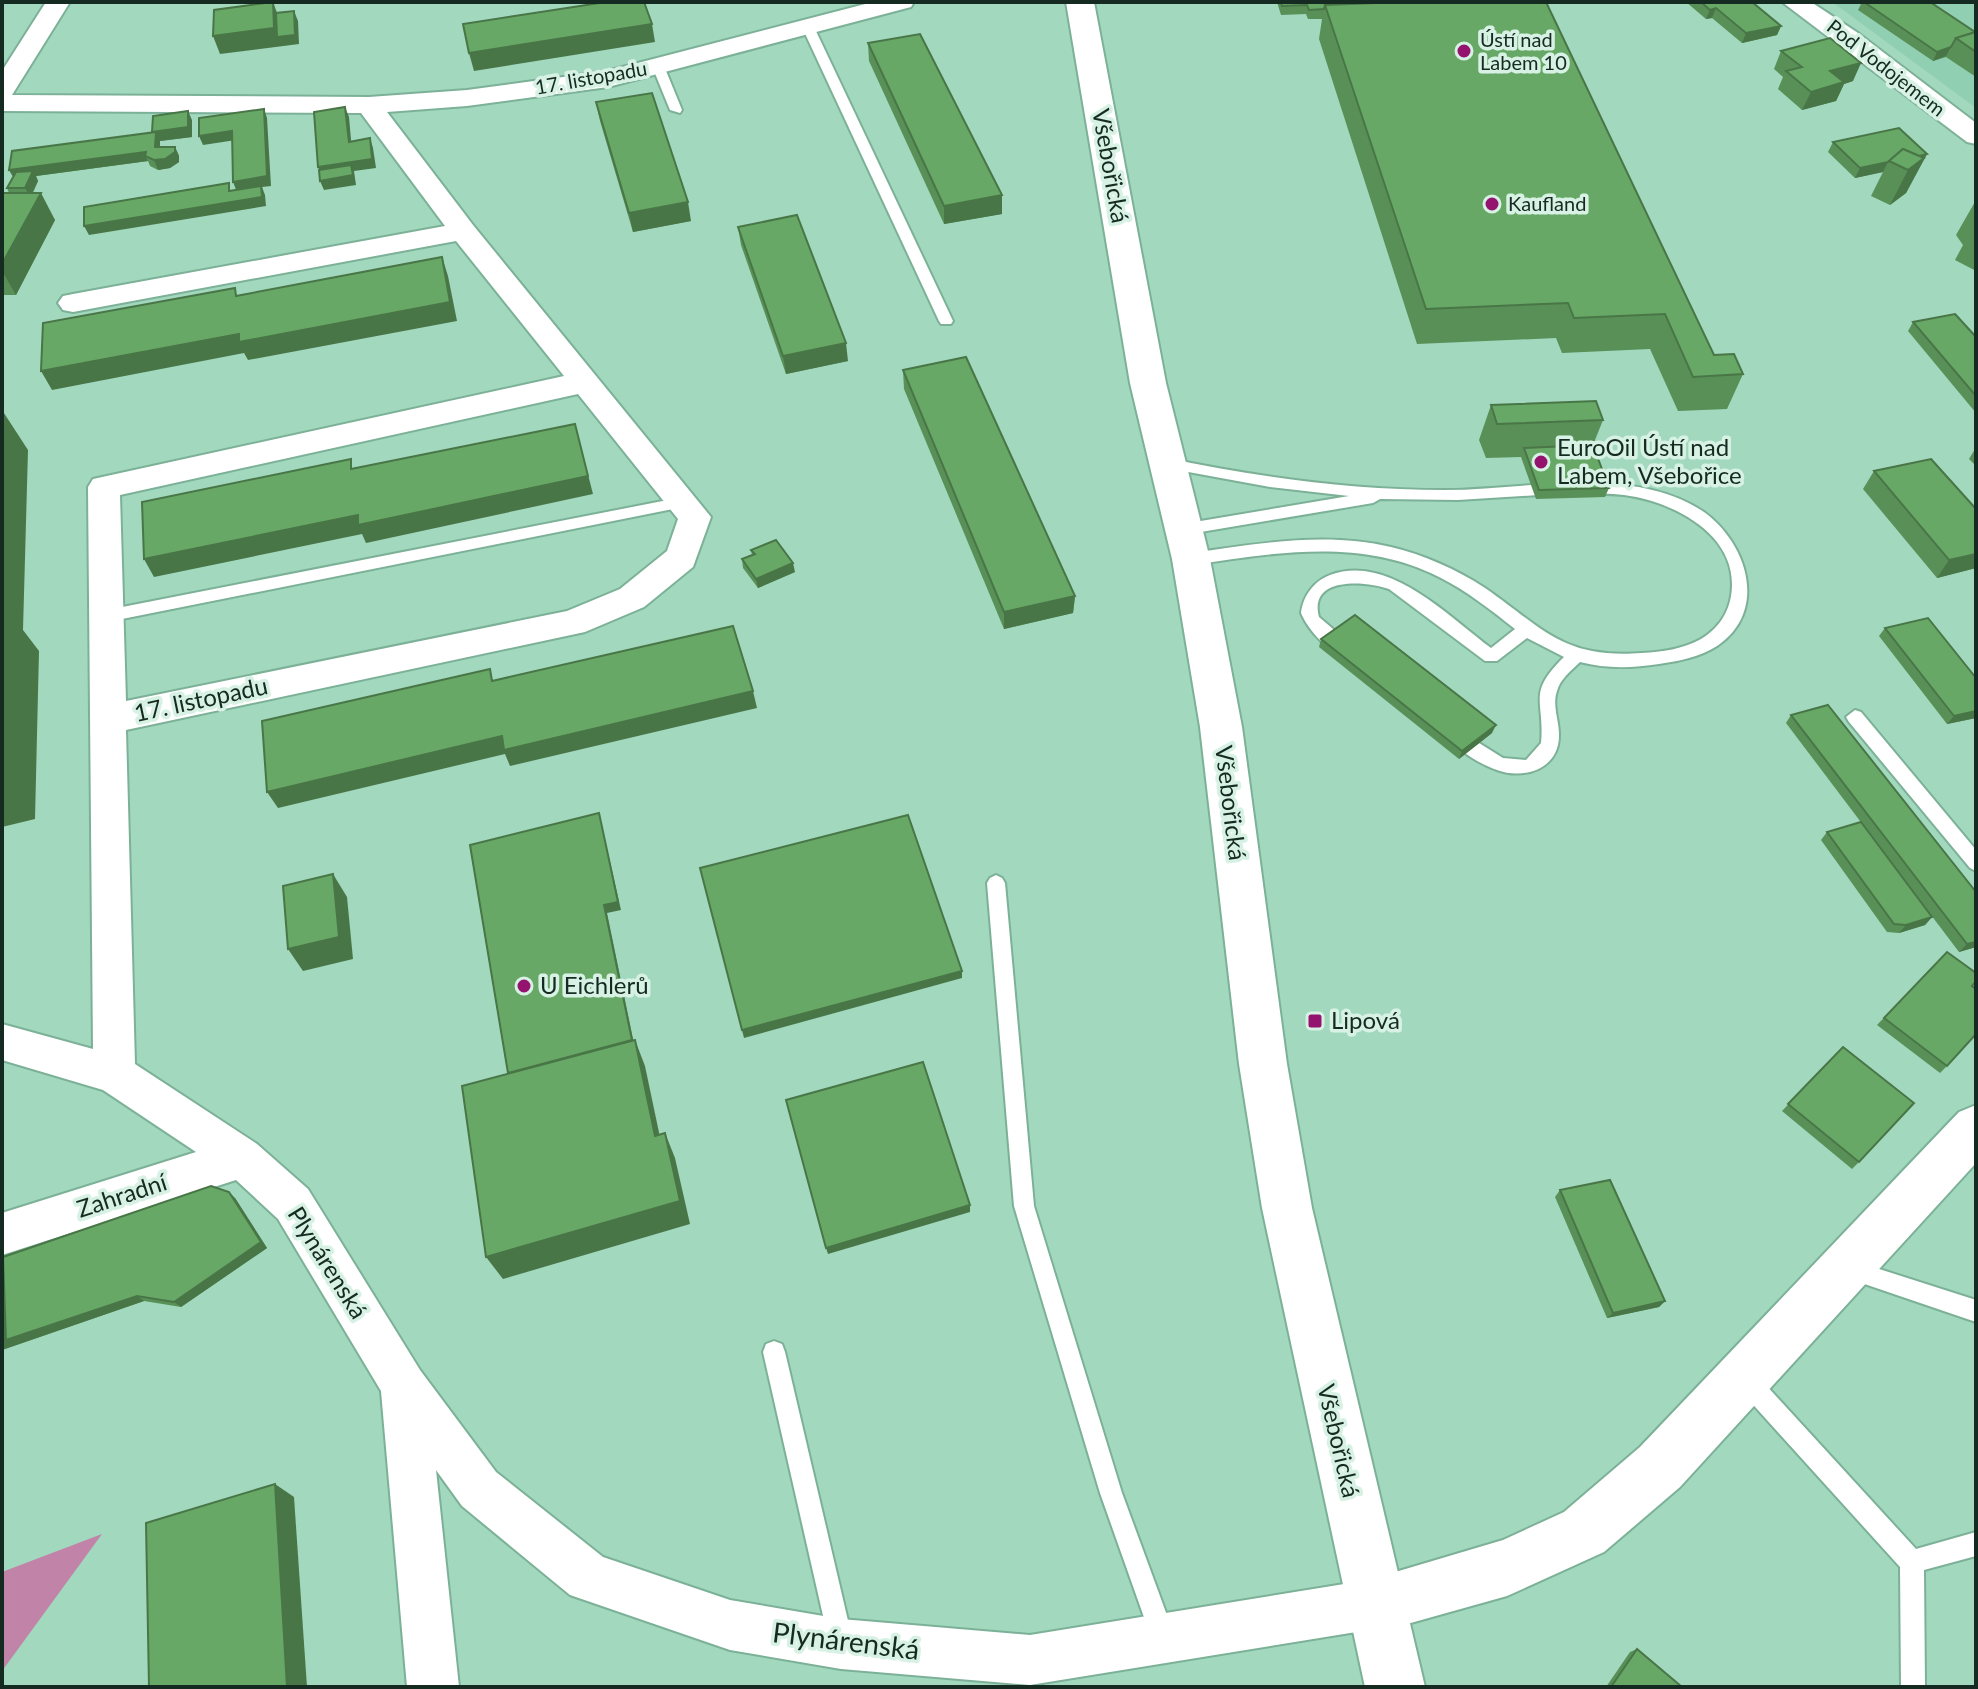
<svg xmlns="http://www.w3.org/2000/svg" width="1978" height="1689" viewBox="0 0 1978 1689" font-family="Lato,sans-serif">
<rect width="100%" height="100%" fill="#a1d8be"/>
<path fill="#90cfb1" d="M1832 2H1976V108L1846 12Z"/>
<path fill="#c183a8" d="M102 1534 2 1671V1572Z"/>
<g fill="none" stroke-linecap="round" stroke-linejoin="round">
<g stroke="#7cb198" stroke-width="4">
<g id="lane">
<path d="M804 24 814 27 953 321 951 324H941L939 321 802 27Z"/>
<path d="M654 63 664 66 682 110 680 113 670 110 652 66Z"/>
<path d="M1166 458C1258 477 1350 490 1444 490 1481 490 1517 485 1554 484L1562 489 1554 494 1458 500 1380 499 1373 503 1183 535 1175 529 1177 525 1349 496 1270 487 1161 467 1158 463Z"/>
<path d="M1587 483C1627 483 1670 489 1704 512 1747 543 1769 611 1717 646 1700 657 1679 661 1659 664 1633 668 1606 669 1580 662 1572 670 1560 679 1557 691 1552 705 1559 720 1559 734 1560 769 1524 780 1497 770 1480 764 1456 750 1446 735L1455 728 1503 758 1526 760 1541 743C1545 700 1526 694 1564 657L1527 638 1497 661H1485L1389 589C1366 581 1308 576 1319 617L1353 646 1355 650 1353 654C1332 659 1308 630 1301 613 1303 596 1314 581 1330 575 1388 553 1448 616 1491 648L1515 629C1491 610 1467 591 1439 577 1361 537 1274 553 1191 565L1183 559 1191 553C1257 544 1325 531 1391 547 1424 555 1456 569 1485 588 1544 629 1563 659 1642 653 1662 652 1683 649 1701 639 1721 627 1732 608 1732 584 1732 531 1670 501 1624 495 1610 493 1595 495 1582 492V484Z"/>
<path d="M683 497 688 498 691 502 688 506 107 622 99 616 107 610Z"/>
<path d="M1855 710 1861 712 1976 850V871L1970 868 1849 722 1846 717Z"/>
<path d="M996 875 1002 878 1005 883 1034 1206 1122 1493 1175 1637 1171 1645 1163 1649 1155 1645 1151 1637 1100 1493 1014 1206 987 883 990 878Z"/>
<path d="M1848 1259 1976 1300V1322L1841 1276 1837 1269 1841 1262Z"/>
<path d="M774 1341 782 1344 785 1352 853 1642 849 1650 841 1654 833 1650 829 1642 763 1352 766 1344Z"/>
<path d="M1746 1369 1754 1372 1916 1549 1976 1532V1556L1924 1570 1925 1687H1901L1900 1567 1738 1388 1735 1380 1738 1372Z"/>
</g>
</g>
<g stroke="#7cb198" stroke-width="4">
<g id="street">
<path d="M46 2H70L12 95 369 97 467 90 607 71 873 2H914L911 7 608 87 467 106 387 112 473 225 711 517 693 567 644 607 585 632 126 730 135 1064 257 1144 308 1189 420 1370 496 1472 603 1557 730 1600 841 1619 1030 1635 1375 1579 1393 1586 1400 1604 1393 1622 1375 1629 1030 1685 841 1669 730 1650 570 1595 462 1506 436 1470 459 1687H407L381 1391 278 1219 236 1180 2 1255V1213L196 1152 103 1090 2 1060V1024L93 1049 88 487 93 479 564 376 456 241 73 312 63 310 58 303 63 296 73 294 445 226 361 113 2 111V71ZM578 394 678 519 667 551 620 589 567 611 126 701 120 495Z"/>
<path d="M1782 2H1811L1858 33 1976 123V144L1967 142Z"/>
</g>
</g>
<g stroke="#7cb198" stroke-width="4">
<path id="secondary" d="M1976 1105V1163L1680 1487 1604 1552 1507 1596 1375 1633 1355 1624 1346 1604 1355 1584 1503 1540 1564 1512 1640 1447 1959 1112Z"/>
</g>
<g stroke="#7cb198" stroke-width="4">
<path id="primary" d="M1066 2H1094L1166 383 1210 559 1242 727 1287 1064 1312 1208 1425 1687H1365L1262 1208 1239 1064 1200 727 1172 559 1130 383Z"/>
</g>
<use href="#lane" fill="#fff" fill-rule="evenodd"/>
<use href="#street" fill="#fff" fill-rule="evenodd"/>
<use href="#secondary" fill="#fff" fill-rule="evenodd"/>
<use href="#primary" fill="#fff" fill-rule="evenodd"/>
</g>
<g fill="#599058">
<path d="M1277 2H1362L1714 355 1743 374 1727 409 1678 411 1650 349 1562 353 1556 338 1417 344 1319 39 1322 19H1308L1306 14 1281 15Z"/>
<path d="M1686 2H1752L1781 26 1777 35 1742 43 1712 18 1706 19Z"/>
<path d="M1862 2H1930L1976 32V77L1946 57 1933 61 1858 10Z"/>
<path d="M868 43 1002 214 944 224 869 61Z"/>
<path d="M1781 51 1853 81 1844 84 1836 101 1802 110 1778 89 1783 77 1774 69Z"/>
<path d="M596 102 691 221 633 232 600 121Z"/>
<path d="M192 120V137L160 141V147H175L179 156V162L170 168 158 170 150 166 148 161 36 176 38 181 33 193 55 220 16 295H2V193H9L7 188 13 177 9 170 152 132Z"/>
<path d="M1833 142 1927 154 1906 193 1890 205 1871 196 1883 172 1855 178 1828 152Z"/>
<path d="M1976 200V271L1955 260 1963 245 1956 235Z"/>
<path d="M738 227 848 361 786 374 741 245Z"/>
<path d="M1913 322 1976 337V413L1908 331Z"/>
<path d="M903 370 1075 596 1073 613 1004 629 904 389Z"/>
<path d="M1491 405 1603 420 1593 445 1609 488 1605 497 1536 499 1521 457 1486 458 1479 440Z"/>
<path d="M1975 449H1976V466L1969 459Z"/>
<path d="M1874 471 1976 509V568L1937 578 1863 489Z"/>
<path d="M751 550 795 572 758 588 743 568 742 559 752 555Z"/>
<path d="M1885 628 1976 678V718L1947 724 1879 636Z"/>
<path d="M1321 639 1492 733 1459 759 1319 647Z"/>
<path d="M1791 715 1976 947 1959 952 1786 723Z"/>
<path d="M1827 832 1932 917 1925 925 1899 933 1887 932 1821 840Z"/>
<path d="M1947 952 1972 986 1947 1066 1940 1073 1877 1025Z"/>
<path d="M1843 1047 1859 1162 1852 1169 1782 1111Z"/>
<path d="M1560 1190 1665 1301 1659 1307 1607 1318 1555 1197Z"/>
<path d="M235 1198 267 1248 181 1307 144 1301 2 1350V1257Z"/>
<path d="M1637 1649 1682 1687H1606L1630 1652Z"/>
</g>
<g fill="#497647">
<path d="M273 2 280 21 294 11 298 21 299 44 220 54 213 36Z"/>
<path d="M1716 8 1712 18 1706 19 1710 10Z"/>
<path d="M652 24 655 42 474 71 469 53Z"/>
<path d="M1781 26 1777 35 1742 43 1746 33Z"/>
<path d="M1951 47 1946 56 1933 61 1937 52Z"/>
<path d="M1861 63 1853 81 1844 84 1836 101 1802 110 1811 92 1830 71Z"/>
<path d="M345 107 349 117 352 151 349 142Z"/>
<path d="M264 109 267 118 271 186 262 187 265 195 266 206 89 235 84 226 237 192 233 182Z"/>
<path d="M188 111 192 120V137L160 141V157L155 147 152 132Z"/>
<path d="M232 131 236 140 203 145 199 136Z"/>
<path d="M370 138 373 148 376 168 354 171 356 185 324 190 320 181 322 176 318 167Z"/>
<path d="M175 147 179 156V162L170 168 158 170 154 160Z"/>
<path d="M146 152 145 156 148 161 36 176 38 181 30 197 25 188 15 179 9 170Z"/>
<path d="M1927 154 1906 193 1890 205 1908 170 1891 162Z"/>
<path d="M1888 162 1883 172 1855 178 1860 168Z"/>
<path d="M41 193 55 220 16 295 2 271V264Z"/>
<path d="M1002 195V214L944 224V206Z"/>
<path d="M688 202 691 221 633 232 629 213Z"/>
<path d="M442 257 448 276 457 321 248 360 244 353 52 390 41 371Z"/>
<path d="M846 343 848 361 786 374 783 356Z"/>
<path d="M2 410 28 450 23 630 39 651 35 819 2 827Z"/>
<path d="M575 424 593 494 366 543 362 534 154 577 144 559Z"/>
<path d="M1976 554V568L1937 578 1949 560Z"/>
<path d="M793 563 795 572 758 588 756 579Z"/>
<path d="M1075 596 1073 613 1004 629V612Z"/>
<path d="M753 691 757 708 510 766 505 754 278 808 267 792 502 736Z"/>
<path d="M1976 711V718L1947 724 1954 716Z"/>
<path d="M1496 725 1492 733 1459 759 1462 751Z"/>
<path d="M599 813 621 910 607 913 639 1068 515 1102 604 905Z"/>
<path d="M333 874 347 897 353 959 303 971 288 949Z"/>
<path d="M1932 917 1925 925 1899 933 1906 925Z"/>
<path d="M1976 942V947L1959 952 1967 944Z"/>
<path d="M962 971V978L744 1038 742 1030Z"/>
<path d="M635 1040 645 1066 665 1161 655 1136Z"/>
<path d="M665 1133 675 1158 690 1224 503 1279 486 1257Z"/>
<path d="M229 1192 235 1198 267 1248 181 1307 174 1302Z"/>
<path d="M970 1205V1212L828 1254 826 1248Z"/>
<path d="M2 1257 11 1263 137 1296 144 1301 2 1350Z"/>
<path d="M1665 1301 1659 1307 1607 1318 1613 1313Z"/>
<path d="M275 1484 294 1497 307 1687H287Z"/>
</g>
<g fill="#68a866" stroke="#497647" stroke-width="2">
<path d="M273 2 274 28 213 36 214 10Z"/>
<path d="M606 2H644L652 24 469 53 463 24Z"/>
<path d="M1281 2H1362L1363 3 1325 5 1324 9 1309 10 1307 5 1282 6Z"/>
<path d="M1402 2H1546L1714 355 1734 354 1743 374 1693 377 1665 314 1574 318 1568 303 1426 309 1325 5Z"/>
<path d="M1701 2H1752L1781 26 1746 33 1716 8 1710 10Z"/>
<path d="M1864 2H1930L1975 32 1956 38 1951 47 1937 52Z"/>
<path d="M294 11 295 35 277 37 276 13Z"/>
<path d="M1976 32V52L1956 38Z"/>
<path d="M920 34 1002 195 944 206 868 43Z"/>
<path d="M1830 38 1861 63 1830 71 1844 82 1811 92 1786 71 1802 67 1781 51Z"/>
<path d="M652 93 688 202 629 213 596 102Z"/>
<path d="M345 107 349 142 370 138 372 159 318 167 314 112Z"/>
<path d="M264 109 267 176 233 182 232 131 199 136V118Z"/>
<path d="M188 111V127L152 132 153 116Z"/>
<path d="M1899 128 1927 154 1919 156 1903 149 1888 162 1860 168 1833 142Z"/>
<path d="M156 132 155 147H175V152L165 159 154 160 145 156 146 152 9 170 12 151Z"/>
<path d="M1903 149 1924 158 1908 170 1889 161Z"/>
<path d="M351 165 353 175 320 181 319 170Z"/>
<path d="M33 171 25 188H7L16 172Z"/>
<path d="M229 183V191L261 186 262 197 84 226V207Z"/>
<path d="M2 193H41L2 264Z"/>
<path d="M797 215 846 343 783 356 738 227Z"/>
<path d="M442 257 450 302 239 342V334L41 371 43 323 235 288 236 296Z"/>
<path d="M1955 314 1976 337V396L1913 322Z"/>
<path d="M966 357 1075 596 1004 612 903 370Z"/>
<path d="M1596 401 1603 420 1497 424 1491 405Z"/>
<path d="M575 424 588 476 358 525V515L144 559 142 502 351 459V469Z"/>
<path d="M1593 445 1609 488 1539 490 1524 448Z"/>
<path d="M1931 459 1976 509V554L1949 560 1874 471Z"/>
<path d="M776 540 793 563 756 579 742 559 755 554 751 550Z"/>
<path d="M1355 615 1496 725 1462 751 1321 639Z"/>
<path d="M1928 618 1976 678V711L1954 716 1885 628Z"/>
<path d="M733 626 753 691 504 750 502 736 267 792 262 721 490 669 492 681Z"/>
<path d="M1828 705 1976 892V942L1967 944 1791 715Z"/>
<path d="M599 813 618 902 604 905 632 1040 508 1073 470 845Z"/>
<path d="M908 815 962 971 742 1030 700 868Z"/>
<path d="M1861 822 1932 917 1906 925 1894 924 1827 832Z"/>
<path d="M333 874 339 937 288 949 283 886Z"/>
<path d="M1947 952 1976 973V981L1972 986 1976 989V1034L1947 1066 1884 1018Z"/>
<path d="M635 1040 655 1136 665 1133 680 1201 486 1257 462 1086Z"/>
<path d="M1843 1047 1914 1103 1859 1162 1788 1104Z"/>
<path d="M923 1062 970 1205 826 1248 786 1100Z"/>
<path d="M1610 1180 1665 1301 1613 1313 1560 1190Z"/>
<path d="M211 1186 229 1192 261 1242 174 1302 137 1296 6 1340 3 1257Z"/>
<path d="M275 1484 287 1687H149L146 1523Z"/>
<path d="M1637 1649 1682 1687H1611Z"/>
</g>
<g fill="#93136e" stroke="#d7f2e4" stroke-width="3">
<circle cx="1464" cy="51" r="8"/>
<circle cx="1492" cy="204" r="8"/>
<circle cx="1541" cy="462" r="8"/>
<circle cx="524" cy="986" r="8"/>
<rect x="1307" y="1013" width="16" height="16" rx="4"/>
</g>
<g text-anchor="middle" stroke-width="7" stroke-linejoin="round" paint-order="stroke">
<g font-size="20" fill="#152b21" stroke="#d7f2e4" text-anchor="start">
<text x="1480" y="47">Ústí nad<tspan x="1480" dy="23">Labem 10</tspan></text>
<text x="1508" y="211">Kaufland</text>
</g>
<g font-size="20" fill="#152b21" stroke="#d7f2e4">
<text transform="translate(1886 68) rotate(38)" y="7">Pod Vodojemem</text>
<text transform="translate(591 78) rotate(-10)" y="7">17. listopadu</text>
</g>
<g font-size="24" fill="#152b21" stroke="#d7f2e4">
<text transform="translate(1110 166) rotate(80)" y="8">Všebořická</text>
<text transform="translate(201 700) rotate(-12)" y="8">17. listopadu</text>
<text transform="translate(1230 803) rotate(83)" y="8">Všebořická</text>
<text transform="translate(122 1196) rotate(-18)" y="8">Zahradní</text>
<text transform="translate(327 1263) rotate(58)" y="8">Plynárenská</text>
<text transform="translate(1338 1441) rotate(77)" y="8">Všebořická</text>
</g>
<g font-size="24" fill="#152b21" stroke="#d7f2e4" text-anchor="start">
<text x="1557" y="456">EuroOil Ústí nad<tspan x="1557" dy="28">Labem, Všebořice</tspan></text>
<text x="540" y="994">U Eichlerů</text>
<text x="1331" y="1029">Lipová</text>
</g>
<g font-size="28" fill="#152b21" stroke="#d7f2e4">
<text transform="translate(846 1641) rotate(7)" y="10">Plynárenská</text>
</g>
</g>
<rect width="1978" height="1689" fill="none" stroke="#152b21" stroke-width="8"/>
</svg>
